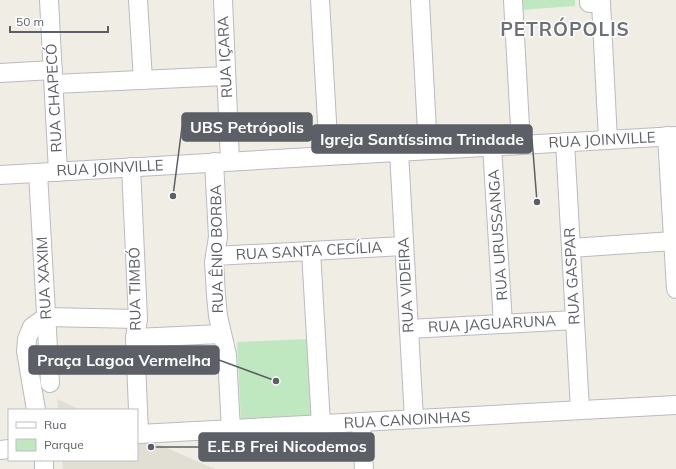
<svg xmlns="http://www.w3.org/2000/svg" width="676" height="469" viewBox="0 0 676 469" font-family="Mulish,sans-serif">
<rect width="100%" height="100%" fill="#efede4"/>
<g fill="#e1dfd4">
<path d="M57 399 81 410H58Z"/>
<path d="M137 435 215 469H63L62 460H137Z"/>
</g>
<g fill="#bfe8c1">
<path d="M519 0H575V6L520 10Z"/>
<path d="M311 339 315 420 241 423 237 342Z"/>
</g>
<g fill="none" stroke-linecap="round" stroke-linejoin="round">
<g stroke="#b9bbc0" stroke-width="20">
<g id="minor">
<path d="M49 0 58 172"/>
<path d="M138 0 143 80"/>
<path d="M223 0 230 161"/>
<path d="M320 0 329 156"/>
<path d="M420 0 428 150"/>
<path d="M513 0 521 145"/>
<path d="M589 0V3H601L608 140"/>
<path d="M0 73 53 70"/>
<path d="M54 84 226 76"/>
<path d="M667 136 676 289"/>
<path d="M565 142 580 410"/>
<path d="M492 146 503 324"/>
<path d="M399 152 414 419"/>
<path d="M214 162 218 237 214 262 216 295 218 316 227 355 231 430"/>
<path d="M131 167 138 319 135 338 139 434 676 405"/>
<path d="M38 173 50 383"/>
<path d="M0 175 676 136"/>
<path d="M571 248 673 241"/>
<path d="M311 251 321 424"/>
<path d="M215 256 404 246"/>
<path d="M409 329 575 320"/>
<path d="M135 338 221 334"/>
<path d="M36 410 26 351 27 339 32 327 46 317 138 319"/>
<path d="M361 422 364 469"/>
<path d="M0 450 9 449"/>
<path d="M44 460V469"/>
</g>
</g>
<use href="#minor" stroke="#fff" stroke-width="18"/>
</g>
<g text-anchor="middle" stroke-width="3" stroke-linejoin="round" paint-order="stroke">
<g font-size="15" fill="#5c5f65" stroke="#fff">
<text transform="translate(225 57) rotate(-93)" y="5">RUA IÇARA</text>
<text transform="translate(54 98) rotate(-93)" y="5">RUA CHAPECÓ</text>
<text transform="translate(602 140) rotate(-3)" y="5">RUA JOINVILLE</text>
<text transform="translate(110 168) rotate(-3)" y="5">RUA JOINVILLE</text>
<text transform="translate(498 235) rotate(-94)" y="5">RUA URUSSANGA</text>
<text transform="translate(217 249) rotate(-91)" y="5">RUA ÊNIO BORBA</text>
<text transform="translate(309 251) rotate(-3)" y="5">RUA SANTA CECÍLIA</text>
<text transform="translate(572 276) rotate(-93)" y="5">RUA GASPAR</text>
<text transform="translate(44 278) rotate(-93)" y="5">RUA XAXIM</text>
<text transform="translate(406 285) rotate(-93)" y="5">RUA VIDEIRA</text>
<text transform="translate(135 289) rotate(-91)" y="5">RUA TIMBÓ</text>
<text transform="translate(492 324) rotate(-3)" y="5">RUA JAGUARUNA</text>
<text transform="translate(407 420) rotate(-3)" y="5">RUA CANOINHAS</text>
</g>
<g font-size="19" font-weight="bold" letter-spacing="1" fill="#6c7177" stroke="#fff">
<text x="565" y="36">PETRÓPOLIS</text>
</g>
</g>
<path fill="none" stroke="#5c5f65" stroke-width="1.5" d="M173 196L182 127M537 202L532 139M276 381L219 360M151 447L199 447"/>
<g fill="#5c5f65" stroke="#fff" stroke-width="1.5">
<circle cx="173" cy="196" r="4"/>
<circle cx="537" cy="202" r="4"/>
<circle cx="276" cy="381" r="4"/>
<circle cx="151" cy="447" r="4"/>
</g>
<g fill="#5c5f65" stroke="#5c5f65" stroke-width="1.5">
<rect x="182" y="113" width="130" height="28" rx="4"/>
<rect x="312" y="125" width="220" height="28" rx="4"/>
<rect x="29" y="346" width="190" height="28" rx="4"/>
<rect x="199" y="433" width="175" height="28" rx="4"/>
</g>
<g font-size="16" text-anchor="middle" font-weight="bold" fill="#fff">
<text x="247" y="133">UBS Petrópolis</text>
<text x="422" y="145">Igreja Santíssima Trindade</text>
<text x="124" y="366">Praça Lagoa Vermelha</text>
<text x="287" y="452">E.E.B Frei Nicodemos</text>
</g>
<rect x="8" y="409" width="130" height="52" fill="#ffffff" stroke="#bebfc1"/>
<rect x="16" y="422" width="20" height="6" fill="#ffffff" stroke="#bebfc1"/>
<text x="44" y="429" font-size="12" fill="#5c5f65">Rua</text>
<rect x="16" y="439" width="20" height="12" fill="#bfe8c1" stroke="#bebfc1"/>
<text x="44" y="449" font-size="12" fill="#5c5f65">Parque</text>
<path d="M10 26v6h98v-6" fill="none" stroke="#5c5f65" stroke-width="2"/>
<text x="16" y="26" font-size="12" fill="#5c5f65" stroke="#ffffff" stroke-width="3" paint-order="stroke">50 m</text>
</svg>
